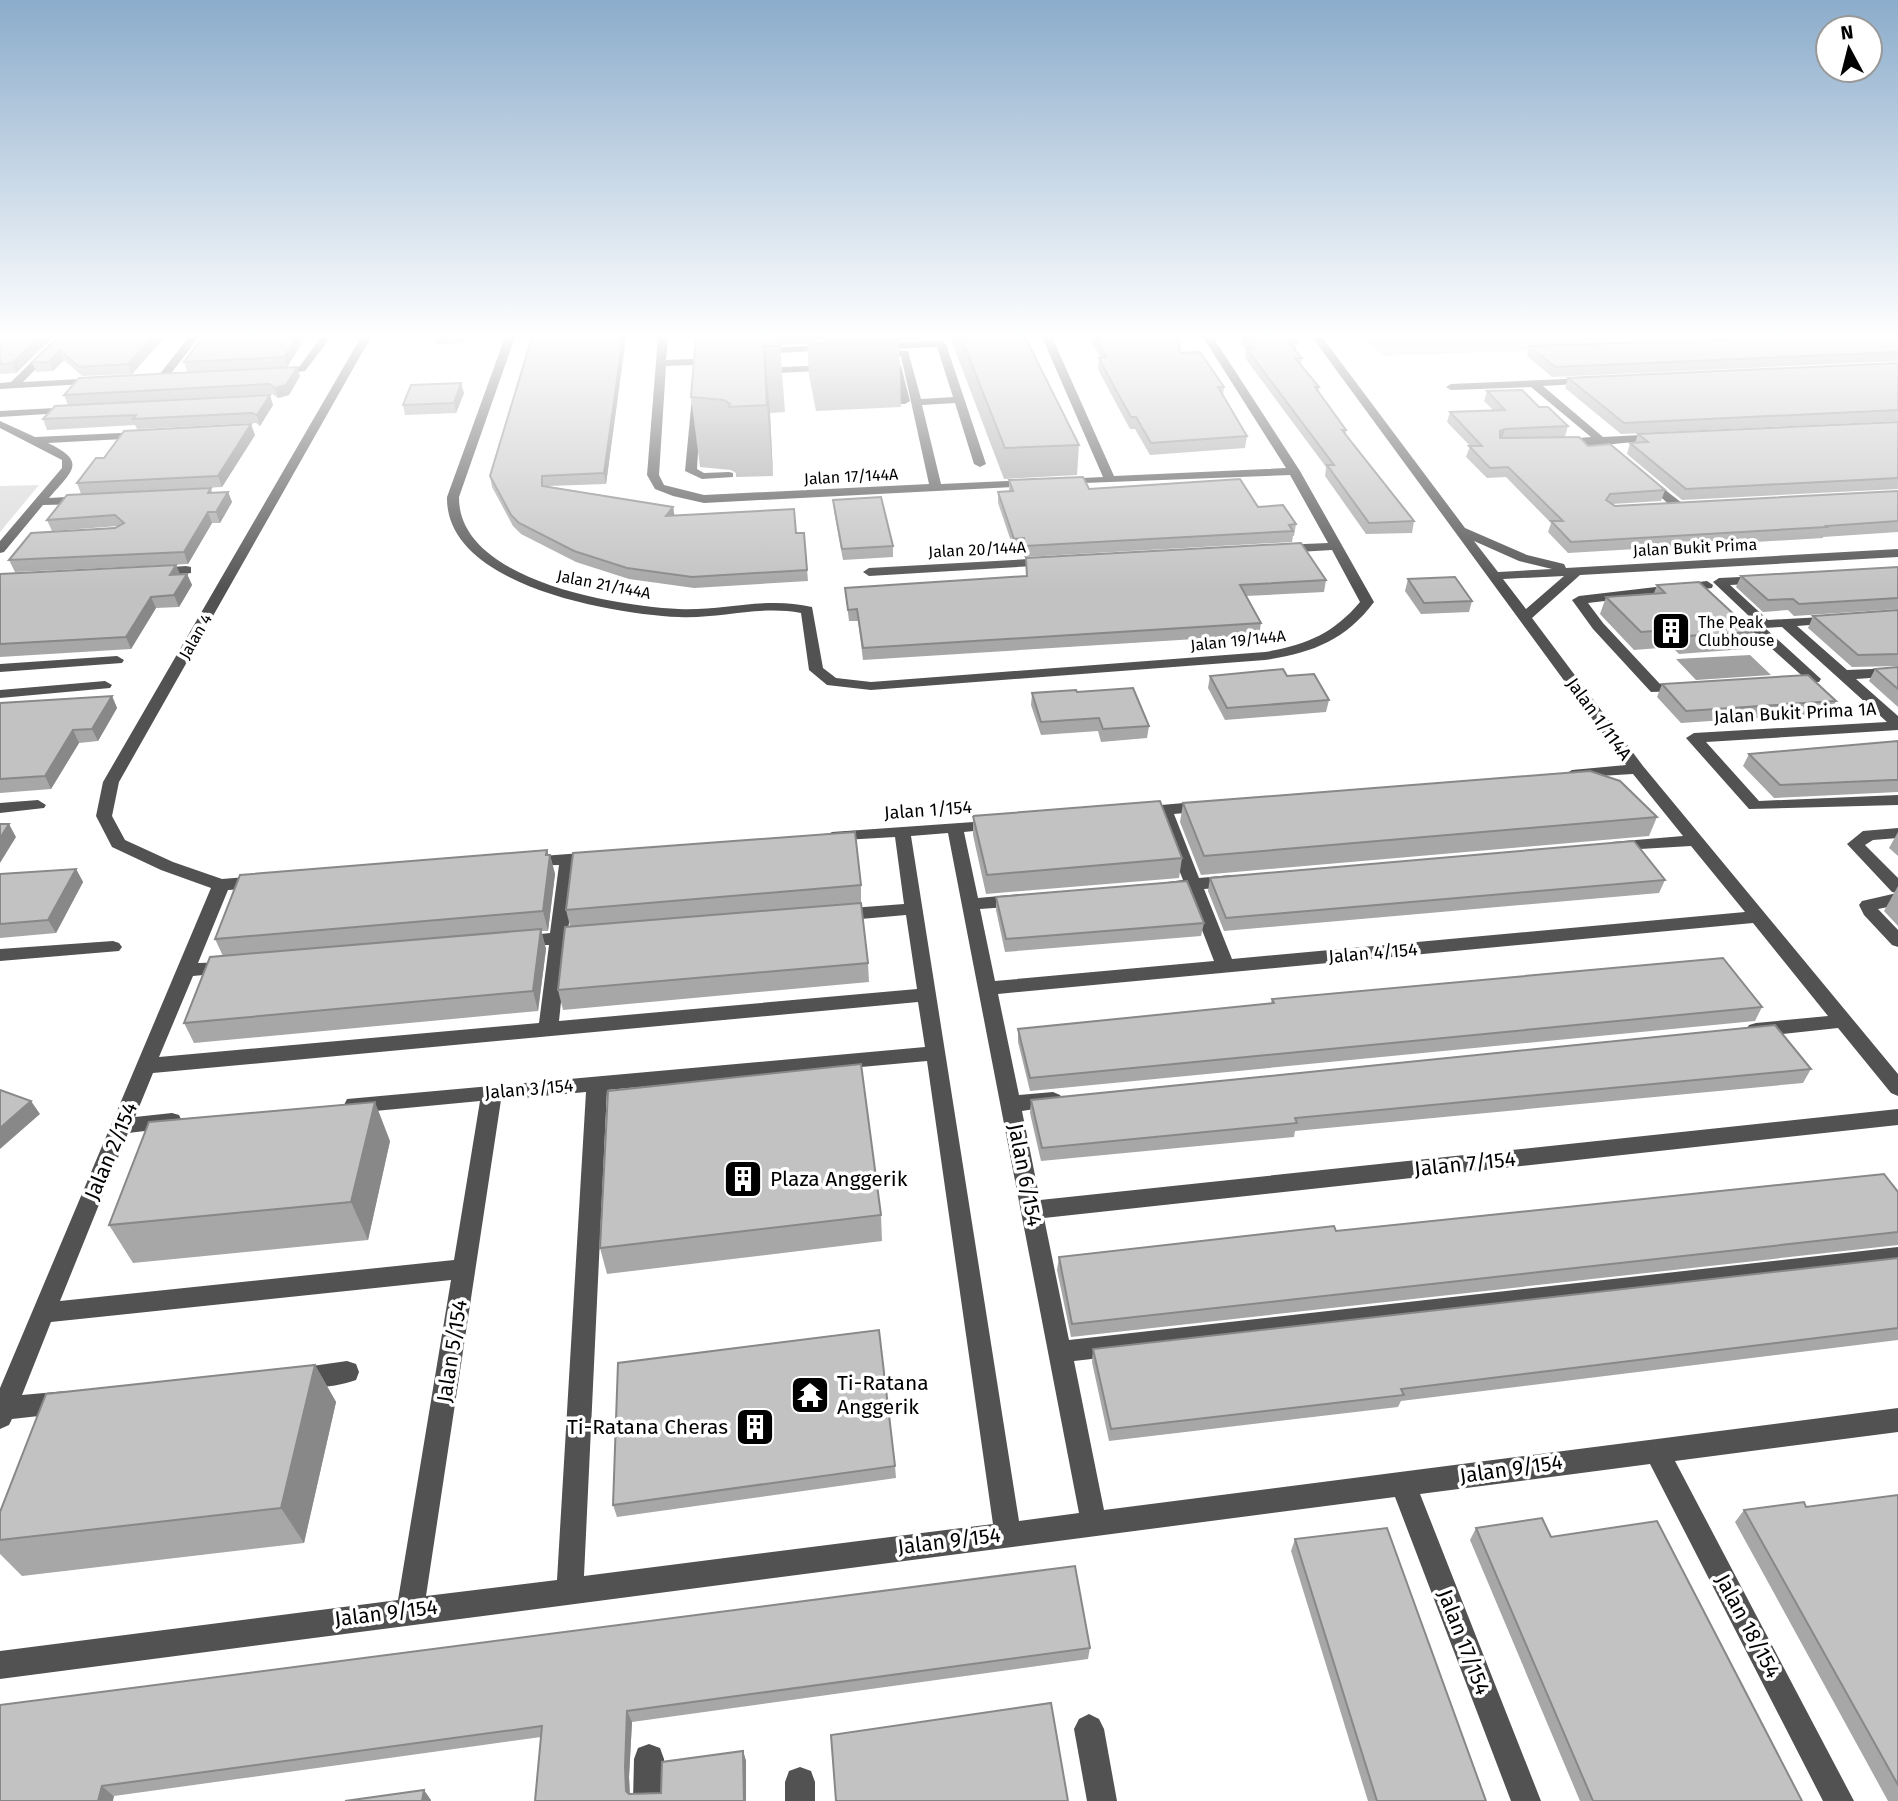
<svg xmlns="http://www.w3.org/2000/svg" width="1898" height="1801" viewBox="0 0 1898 1801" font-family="'Fira Sans',sans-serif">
<rect width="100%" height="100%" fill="#fff"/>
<g fill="#d9d9d9">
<path d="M1364 337H1896L1383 356Z"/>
<path d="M39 485 0 532V486Z"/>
</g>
<path fill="#a0a0a0" d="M1750 655 1771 675 1696 680 1676 659Z"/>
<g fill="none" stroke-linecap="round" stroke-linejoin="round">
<g fill="#525252" fill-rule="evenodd">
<path d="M57 337H67L23 382 98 378 102 379V383L0 389V383L11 382Z"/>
<path d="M189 337H199L166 380H158V376Z"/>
<path d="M321 337H331L305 371 273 375V371L299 367Z"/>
<path d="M361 337H371L119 782 112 816 125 840 173 862 222 879 260 876 269 882 260 888 228 890 198 963 234 962 236 967 234 972 193 976 159 1057 539 1023 549 945H514L511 941 514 937 550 933 559 865 523 866 521 862 529 857 595 852 603 857 595 862 576 864 568 931 587 930 596 936 587 942 567 944 559 1021 917 989 906 915 838 921 829 915 838 909 904 904 895 837 826 841 824 837 832 832 1002 820 1004 824 1002 828 964 832 978 898 1020 894 1029 900 1020 906 980 909 995 981 1214 961 1187 891 1166 893 1157 887 1160 883 1183 880 1158 815H1133L1131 812 1133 809 1139 807 1206 801 1214 806 1206 811 1174 814 1199 878 1232 875 1241 881 1232 887 1204 889 1232 959 1745 912 1691 846 1606 851 1604 847 1612 842 1683 836 1633 774 1566 778 1564 775 1572 770 1626 765 1312 337H1322L1465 528 1527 555 1564 564 1566 568 1898 549V557L1580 575 1532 618 1643 766 1898 1074V1096L1891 1093 1838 1028 1756 1037 1749 1035 1746 1030 1749 1025 1756 1023 1828 1016 1753 923 998 994 1019 1095 1053 1092 1060 1095 1063 1100 1060 1105 1022 1111 1040 1200 1898 1109V1125L1044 1218 1069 1340 1898 1247V1267L1074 1361 1104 1510 1898 1408V1432L1675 1461 1854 1801H1823L1650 1464 1420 1494 1541 1801H1511L1395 1497 0 1679V1651L398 1600 451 1280 51 1322 22 1395 66 1391 75 1394 78 1402 75 1410 66 1413 12 1419 9 1425 0 1429V1388L211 888 161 870 112 847 96 816 103 782ZM1474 541 1519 561 1552 569 1498 572ZM1564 576 1526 609 1503 579ZM948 833 1079 1513 1019 1521 911 836ZM918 1002 925 1047 347 1099 344 1105 347 1111 354 1113 480 1101 454 1260 60 1301 128 1133 179 1127 182 1121 179 1115 172 1113 135 1117 153 1073ZM927 1061 993 1524 584 1576 607 1090ZM586 1092 557 1580 426 1596 501 1100Z"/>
<path d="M505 337H515L459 497C458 581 617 606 679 609 724 611 767 596 812 607L823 668 836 678 871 682 1265 652C1306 645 1333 634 1360 602L1332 550 1281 553 1275 549 1281 545 1328 543 1290 475 1058 484 1056 482 1062 479 1103 477 1042 337H1052L1114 476 1286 468 1203 337H1213L1300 471 1374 602C1345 641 1311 653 1265 660L871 690 827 685 809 670 801 613C760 605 720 619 679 617 613 614 445 586 447 497Z"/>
<path d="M658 337H668L666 360 717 358 722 361 717 364 666 366 659 475 664 485 704 495 929 484 901 356 878 357 873 354 878 351H908L921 399 953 397 937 347 889 349 884 346 889 343 941 341 946 344 986 464 980 467 974 464 955 403 922 405 941 484 1030 480 1036 483 1030 486 704 503 673 496 655 489 647 475Z"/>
<path d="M830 345 833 346V350L756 354 751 351 756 348Z"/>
<path d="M893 363 901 366 910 401 905 404H873V400L899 398 892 369 888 366Z"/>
<path d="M830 365 835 368 833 370 760 374 755 371 760 368Z"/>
<path d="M1588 378 1592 379V383L1543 386 1603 437 1660 434 1665 437 1664 439 1603 445H1559L1555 444V440L1591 437 1531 387 1451 390 1446 387 1451 384Z"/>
<path d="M692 397 701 399 697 469 704 473 729 472 733 473V477L702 479 685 471Z"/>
<path d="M73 407 77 408V412L0 417V411Z"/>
<path d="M0 421 35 437 142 432 147 435 142 438 48 443C88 462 72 471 49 498L85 496 91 500 85 504 43 505 4 552 0 553V541L62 468V460L0 428Z"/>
<path d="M1646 475 1682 503V509H1674L1642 480 1640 478Z"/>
<path d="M1047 558 1053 562 1051 565 869 576 863 572 869 568Z"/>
<path d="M186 566 191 567V573L157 576 151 572 157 568Z"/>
<path d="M1762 576 1768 580 1767 583 1730 585 1768 620 1840 616 1842 619 1835 623 1797 626 1847 670 1898 668V676L1856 679 1898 716V730L1706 742 1759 801 1898 795V805L1749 809 1686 738 1694 733 1887 722 1782 627 1765 628 1821 679 1819 682H1809L1744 624V618L1750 617 1713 582 1719 578Z"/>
<path d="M1707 581 1713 585 1712 588 1588 603 1603 623 1660 684H1686L1688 687 1681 691 1651 692 1593 629 1572 600 1579 596Z"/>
<path d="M117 656 124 660 122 663 0 672V664Z"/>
<path d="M105 681 112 685 110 688 0 698V690Z"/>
<path d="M38 800 46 805 44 808 0 813V803Z"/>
<path d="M1898 828V838L1873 840 1865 845 1898 878V905L1878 909 1898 930V947L1892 945 1864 915 1859 905 1862 901 1897 893 1892 892 1847 844 1863 831Z"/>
<path d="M113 941 119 943 122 947 119 951 0 961V949Z"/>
<path d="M347 1361 356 1364 359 1372 356 1380C339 1386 308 1391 291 1385L288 1377 291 1369Z"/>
<path d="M1089 1714 1099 1719 1104 1729 1117 1801H1087L1074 1729 1079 1719Z"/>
<path d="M649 1744 660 1748 664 1759 663 1801H633L634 1759 638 1748Z"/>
<path d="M800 1767 811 1771 815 1782V1801H785V1782L789 1771Z"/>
</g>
</g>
<g fill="#a7a7a7">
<path d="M0 337H53L16 373 0 374Z"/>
<path d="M58 337H165L132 374 82 376 64 360 53 371 36 372 32 362Z"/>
<path d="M306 337 287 367 187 372 184 362Z"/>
<path d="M434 337H466L463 343 436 344Z"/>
<path d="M532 337H626L606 484 547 486 673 507 674 516 796 533H804L808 581 694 588 629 579 576 562 521 534 513 526 492 487 490 476Z"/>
<path d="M696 337H919V340L899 341 901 407 816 411 809 375 807 344 780 345 785 412 770 413 773 476 736 477V473L731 470 700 467 691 397Z"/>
<path d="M950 337H1025L1079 445 1077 475 1004 479Z"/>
<path d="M1088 337H1178L1180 353 1224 387 1223 396 1247 436 1245 448 1150 455 1135 429H1130L1110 392 1098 369 1099 358 1100 357Z"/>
<path d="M1242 337H1292L1297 343 1296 351 1302 358 1301 364 1319 387V392L1346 430V435L1414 521 1412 533 1366 534 1325 476 1326 467 1245 358 1246 350 1241 344Z"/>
<path d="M1898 337V361L1552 377 1527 356 1529 346Z"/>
<path d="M1898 363V421L1621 434 1565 388 1568 378Z"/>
<path d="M297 367 300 376 289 395 278 398 272 394 68 405 64 395Z"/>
<path d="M1487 391 1539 407 1568 426 1565 437 1542 438 1588 446 1665 490 1661 501 1612 504 1615 506 1898 491V532L1823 537V538L1568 553 1548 532 1551 523 1506 477 1487 478 1466 457 1470 446 1447 422 1450 412 1493 410 1484 401Z"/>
<path d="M464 393 456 413 405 415 403 405Z"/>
<path d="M273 405 260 426 256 423 137 429 135 425 47 430 43 419Z"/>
<path d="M1898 422V489L1682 500 1627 454 1630 443H1635L1638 434Z"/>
<path d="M255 435 222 487 81 494 77 483 104 458Z"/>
<path d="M1009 480 1258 507 1296 524 1294 536H1293L1292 542 1024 557V550H1014L998 503V492L1009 491Z"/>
<path d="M211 488 212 492H228L232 502 220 523H212L188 564 15 572 9 560 115 528 118 526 52 531 47 520Z"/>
<path d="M833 500 893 546V557L843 560 834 511Z"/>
<path d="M1026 558 1326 580 1324 592 1246 596 1261 623 1259 635 863 660 858 621H849L845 588 1026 576Z"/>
<path d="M1898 567V609L1794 616 1788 610 1763 612 1736 587 1741 576Z"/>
<path d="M0 574H187L192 585 179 607 156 608 131 649 0 657Z"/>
<path d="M1408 579 1472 601 1469 612 1421 614 1405 591Z"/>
<path d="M1657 585 1753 632 1745 649 1679 654 1672 647 1634 650 1600 614 1606 597 1654 593Z"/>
<path d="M1898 610V666L1852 667 1808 628 1813 616Z"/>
<path d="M1898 667V707L1869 681 1875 669Z"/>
<path d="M1210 676H1287L1329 700 1326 712 1225 720 1208 688Z"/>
<path d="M1662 684 1836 701 1830 713 1681 723 1657 697Z"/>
<path d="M1077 692 1149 726 1147 738 1101 742 1098 731 1041 735 1031 705 1032 693Z"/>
<path d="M112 696 117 708 98 741 79 743 51 789 0 793V703Z"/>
<path d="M1898 741V792L1774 798 1743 766 1749 754Z"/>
<path d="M1183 803 1657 817 1649 836 1201 875 1180 822Z"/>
<path d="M973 816 1182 858 1179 878 986 894 973 835Z"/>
<path d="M1898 832V856L1889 848Z"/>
<path d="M547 850 548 855H550L555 874 548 931H541L546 949 538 1011 194 1043 184 1023 223 956 215 939Z"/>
<path d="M76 869 83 882 56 933 0 938V874Z"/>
<path d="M1210 878 1665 880 1659 893 1224 931 1208 891Z"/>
<path d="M861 885V905L868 963 869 982 563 1010 558 990 570 926 566 910Z"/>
<path d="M1898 886V926L1884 911Z"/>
<path d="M996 897 1204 923 1201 936 1005 952 996 910Z"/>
<path d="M1272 999 1762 1007 1755 1021 1030 1091 1018 1042V1029L1271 1003Z"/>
<path d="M1811 1069 1803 1083 1295 1131 1294 1137 1041 1161 1030 1113 1031 1100Z"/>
<path d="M390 1141 368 1240 133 1263 109 1225Z"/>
<path d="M1898 1192V1245L1071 1337 1057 1270 1059 1257 1336 1231Z"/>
<path d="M881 1215 882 1241 607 1274 600 1248Z"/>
<path d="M1898 1258V1340L1401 1401 1398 1407 1109 1441 1092 1362 1093 1349Z"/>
<path d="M315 1365 336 1402 304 1543 22 1576 0 1554V1512Z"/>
<path d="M895 1466 896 1478 617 1517 613 1505Z"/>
<path d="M1898 1495V1801H1888L1735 1522 1744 1510 1806 1507Z"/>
<path d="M1476 1528 1551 1537 1802 1801H1580L1470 1540Z"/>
<path d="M1295 1539 1486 1801H1368L1291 1551Z"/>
<path d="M1090 1648 1088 1659 632 1722 629 1777 630 1794 661 1793 743 1751 746 1761V1801H535L541 1737 114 1796 0 1705Z"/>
</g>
<g fill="#888">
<path d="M40 337H53L16 373 12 363Z"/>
<path d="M153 337H165L132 374 128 364Z"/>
<path d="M297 337H306L287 367 284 357Z"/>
<path d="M623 337H626L606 484 604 473Z"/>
<path d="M828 337H834V344L826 339Z"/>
<path d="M764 346 770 413 773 476 767 405Z"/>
<path d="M60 350 64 360 53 371 49 362Z"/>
<path d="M297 367 300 376 289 395 278 398 275 388Z"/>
<path d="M461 383 464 393 456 413 454 403Z"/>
<path d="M270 395 273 405 260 426 257 415Z"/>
<path d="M251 424 255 435 222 487 218 476Z"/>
<path d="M1505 429 1502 439 1497 441 1500 431Z"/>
<path d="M228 492 232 502 220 523 216 512Z"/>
<path d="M673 507 675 518 666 516Z"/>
<path d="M208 512 212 523 188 564 184 552Z"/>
<path d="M176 565 181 576 170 575Z"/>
<path d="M187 574 192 585 179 607 174 595Z"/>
<path d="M151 597 156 608 131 649 126 637Z"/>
<path d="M112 696 117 708 98 741 92 729Z"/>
<path d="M73 730 79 743 51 789 45 776Z"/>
<path d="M9 824 16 837 0 863V838Z"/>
<path d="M547 850 550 861V855L555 874 548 931 543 911Z"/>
<path d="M76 869 83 882 56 933 48 920Z"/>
<path d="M541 929 546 949 538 1011 533 991Z"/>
<path d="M31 1101 40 1114 0 1149V1128Z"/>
<path d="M375 1102 390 1141 368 1240 351 1202Z"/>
<path d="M315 1365 336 1402 304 1543 281 1508Z"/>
<path d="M627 1711 632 1722 629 1777 630 1801 626 1791 625 1767Z"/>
<path d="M743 1751 746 1761V1801H744Z"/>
<path d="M102 1786 114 1796 113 1801H98Z"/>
<path d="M424 1790 431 1800V1801H422Z"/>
</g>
<g fill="#c2c2c2" stroke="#888" stroke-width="2">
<path d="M0 337H40L12 363 0 364Z"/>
<path d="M58 337H153L128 364 79 367 60 350 49 362H32Z"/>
<path d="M203 337H297L284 357 184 362Z"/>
<path d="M532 337H623L604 473 542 476V486L673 507 666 516 794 509 796 533H804L807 570 692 577 627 568 574 551 519 523 511 515 490 476Z"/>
<path d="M696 337H779L780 346H764L767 405 729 407 730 404 724 400 691 397Z"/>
<path d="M810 337H828L826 339 834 343 899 341 812 344Z"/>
<path d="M961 337H1025L1079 445 1005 448Z"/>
<path d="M1095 337H1178L1180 353 1200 352 1224 387H1218L1247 436 1151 443 1136 417H1131L1111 381 1099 358 1107 357Z"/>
<path d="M1244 337H1292L1297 343H1289L1302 358H1295L1319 387H1315L1346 430H1342L1414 521 1369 523 1327 465H1334L1246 348H1253Z"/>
<path d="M1818 337H1898V352L1555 367 1529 346Z"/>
<path d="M1898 363V410L1624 423 1568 378Z"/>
<path d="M297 367 286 385 275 388 269 384 64 395 79 378Z"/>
<path d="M461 383 454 403 403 405 411 385Z"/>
<path d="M1522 390 1539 407H1548L1568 426 1505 429 1500 431V438L1579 437 1588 446 1610 444 1665 490 1610 494 1606 500 1615 506 1898 491V521L1826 526 1827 527 1571 542 1551 521H1563L1508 467 1490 468 1469 446H1482L1450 412 1505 410 1487 391Z"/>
<path d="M270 395 257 415 252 413 133 419 136 415 43 419 55 406Z"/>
<path d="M1898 422V478L1686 489 1630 443 1648 442 1638 434Z"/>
<path d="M251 424 218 476 77 483 96 458H104L124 431Z"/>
<path d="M1083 477 1089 489 1240 479 1258 507 1283 505 1296 524 1289 525 1293 531 1025 546 1024 538 1014 539 998 492 1013 491 1009 480Z"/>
<path d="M211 488 208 493 228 492 216 512H208L184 552 9 560 31 533 115 528 124 523 115 515 47 520 67 495Z"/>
<path d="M881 497 893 546 842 549 833 500Z"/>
<path d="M1301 543 1326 580 1240 585 1261 623 863 648 857 609 848 610 845 588 1027 576 1026 558Z"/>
<path d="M176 565 170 575 187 574 174 595 151 597 126 637 0 644V574Z"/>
<path d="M1898 567V598L1799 604 1793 599 1768 600 1741 576Z"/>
<path d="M1455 577 1472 601 1424 603 1408 579Z"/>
<path d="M1699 582 1753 632 1686 636 1679 629 1641 632 1606 597 1665 593 1657 585Z"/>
<path d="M1898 610V654L1858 655 1813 616Z"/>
<path d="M1898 667V689L1875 669Z"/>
<path d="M1283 669 1287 676 1314 674 1329 700 1227 708 1210 676Z"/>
<path d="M1808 675 1836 701 1686 711 1662 684Z"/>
<path d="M1133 688 1149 726 1103 729 1099 718 1041 722 1032 693 1076 690 1077 692Z"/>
<path d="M112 696 92 729 73 730 45 776 0 779V703Z"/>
<path d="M1898 741V780H1892L1780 785 1749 754Z"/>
<path d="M1590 771 1620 781 1657 817 1204 856 1183 803Z"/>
<path d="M1160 801 1182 858 987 875 973 816Z"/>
<path d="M0 824H9L0 838Z"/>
<path d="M855 832 861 885 566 910 573 853Z"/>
<path d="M1634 841 1665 880 1226 918 1210 878Z"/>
<path d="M547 850 546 855H550L543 911 215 939 240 875Z"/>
<path d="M76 869 48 920 0 924V874Z"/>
<path d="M1187 881 1204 923 1006 939 996 897Z"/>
<path d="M861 903 868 963 558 990 565 927Z"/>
<path d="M541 929 533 991 184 1023 210 957Z"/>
<path d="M1723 958 1762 1007 1030 1078 1018 1029 1274 1003 1272 999Z"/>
<path d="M1775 1025 1811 1069 1295 1118 1297 1123 1042 1148 1031 1100Z"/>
<path d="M861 1064 881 1215 600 1248 608 1091Z"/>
<path d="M0 1090 31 1101 0 1128Z"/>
<path d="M375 1102 351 1202 109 1225 149 1122Z"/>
<path d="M1884 1174 1898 1192V1232L1072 1324 1059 1257 1334 1226 1336 1231Z"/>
<path d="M1898 1258V1328L1401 1389 1404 1395 1111 1429 1093 1349Z"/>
<path d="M879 1330 895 1466 613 1505 618 1363Z"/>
<path d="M315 1365 281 1508 0 1540V1512L46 1394Z"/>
<path d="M1898 1495V1785L1744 1510 1804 1502 1806 1507Z"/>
<path d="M1542 1518 1551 1537 1657 1521 1802 1801H1593L1476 1528Z"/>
<path d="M1387 1528 1486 1801H1377L1295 1539Z"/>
<path d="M1075 1566 1090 1648 627 1711 625 1767 626 1791 629 1794 661 1793 662 1762 743 1751 744 1801H535L542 1726 102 1786 98 1801H0V1705Z"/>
<path d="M1051 1703 1068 1801H836L831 1735Z"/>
<path d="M424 1790 422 1801H345Z"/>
</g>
<linearGradient id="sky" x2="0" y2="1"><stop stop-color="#8baccb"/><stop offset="0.57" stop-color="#fff"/><stop offset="1" stop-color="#fff" stop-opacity="0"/></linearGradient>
<rect width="1898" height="589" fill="url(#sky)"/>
<defs>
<g id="building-square" transform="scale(2.0125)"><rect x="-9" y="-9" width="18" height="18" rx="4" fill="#000" stroke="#fff"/><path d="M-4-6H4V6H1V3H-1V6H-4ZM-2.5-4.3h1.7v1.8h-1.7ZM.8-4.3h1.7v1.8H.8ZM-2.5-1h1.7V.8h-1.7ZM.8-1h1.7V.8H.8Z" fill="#fff"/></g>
<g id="temple-square" transform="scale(2.0125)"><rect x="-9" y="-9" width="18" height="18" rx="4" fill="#000" stroke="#fff"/><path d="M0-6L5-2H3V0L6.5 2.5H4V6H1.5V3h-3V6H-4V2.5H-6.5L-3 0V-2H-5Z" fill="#fff"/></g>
</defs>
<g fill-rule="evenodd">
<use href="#building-square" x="1671" y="631"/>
<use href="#building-square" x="743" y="1179"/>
<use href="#temple-square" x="810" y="1395"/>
<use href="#building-square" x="755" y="1427"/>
</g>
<g text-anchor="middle" stroke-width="7" stroke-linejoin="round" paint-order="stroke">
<g font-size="16" fill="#000" stroke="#fff">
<text transform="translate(851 476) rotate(-3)" y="6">Jalan 17/144A</text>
<text transform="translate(1695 547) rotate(-3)" y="6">Jalan Bukit Prima</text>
<text transform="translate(977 549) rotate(-3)" y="6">Jalan 20/144A</text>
<text transform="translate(604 584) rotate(11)" y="6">Jalan 21/144A</text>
<text transform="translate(195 636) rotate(-60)" y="6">Jalan 4</text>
<text transform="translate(1238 640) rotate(-6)" y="6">Jalan 19/144A</text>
</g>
<g font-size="16" fill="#000" stroke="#fff" text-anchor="start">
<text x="1698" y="628">The Peak<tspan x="1698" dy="18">Clubhouse</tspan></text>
</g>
<g font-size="18" fill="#000" stroke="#fff">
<text transform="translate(1795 713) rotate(-3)" y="6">Jalan Bukit Prima 1A</text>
<text transform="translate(1599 719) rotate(54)" y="6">Jalan 1/114A</text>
<text transform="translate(928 810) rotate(-4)" y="6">Jalan 1/154</text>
<text transform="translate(1373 953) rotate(-5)" y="6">Jalan 4/154</text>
<text transform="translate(529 1089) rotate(-5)" y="6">Jalan 3/154</text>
</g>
<g font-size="21" fill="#000" stroke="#fff">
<text transform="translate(111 1151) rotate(-67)" y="7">Jalan 2/154</text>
<text transform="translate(1465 1164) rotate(-6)" y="7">Jalan 7/154</text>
<text transform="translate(1025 1175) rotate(79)" y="7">Jalan 6/154</text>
<text transform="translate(452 1351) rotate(-81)" y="7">Jalan 5/154</text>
<text transform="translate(1511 1469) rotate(-8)" y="7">Jalan 9/154</text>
<text transform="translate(949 1541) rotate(-7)" y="7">Jalan 9/154</text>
<text transform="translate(386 1613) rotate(-7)" y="7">Jalan 9/154</text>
<text transform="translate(1748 1626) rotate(62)" y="7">Jalan 18/154</text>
<text transform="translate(1464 1642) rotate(69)" y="7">Jalan 17/154</text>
</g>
<g font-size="21" fill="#000" stroke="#fff" text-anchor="start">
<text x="770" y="1186">Plaza Anggerik</text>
<text x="837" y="1390">Ti-Ratana<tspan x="837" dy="24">Anggerik</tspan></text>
<text x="728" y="1434" text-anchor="end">Ti-Ratana Cheras</text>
</g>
</g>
<g transform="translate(1849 49) rotate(353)"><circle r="33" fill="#ffffff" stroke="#999999" stroke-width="2"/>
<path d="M0-5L12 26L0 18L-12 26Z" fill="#000000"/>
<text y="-10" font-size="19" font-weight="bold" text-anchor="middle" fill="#000000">N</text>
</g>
</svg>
